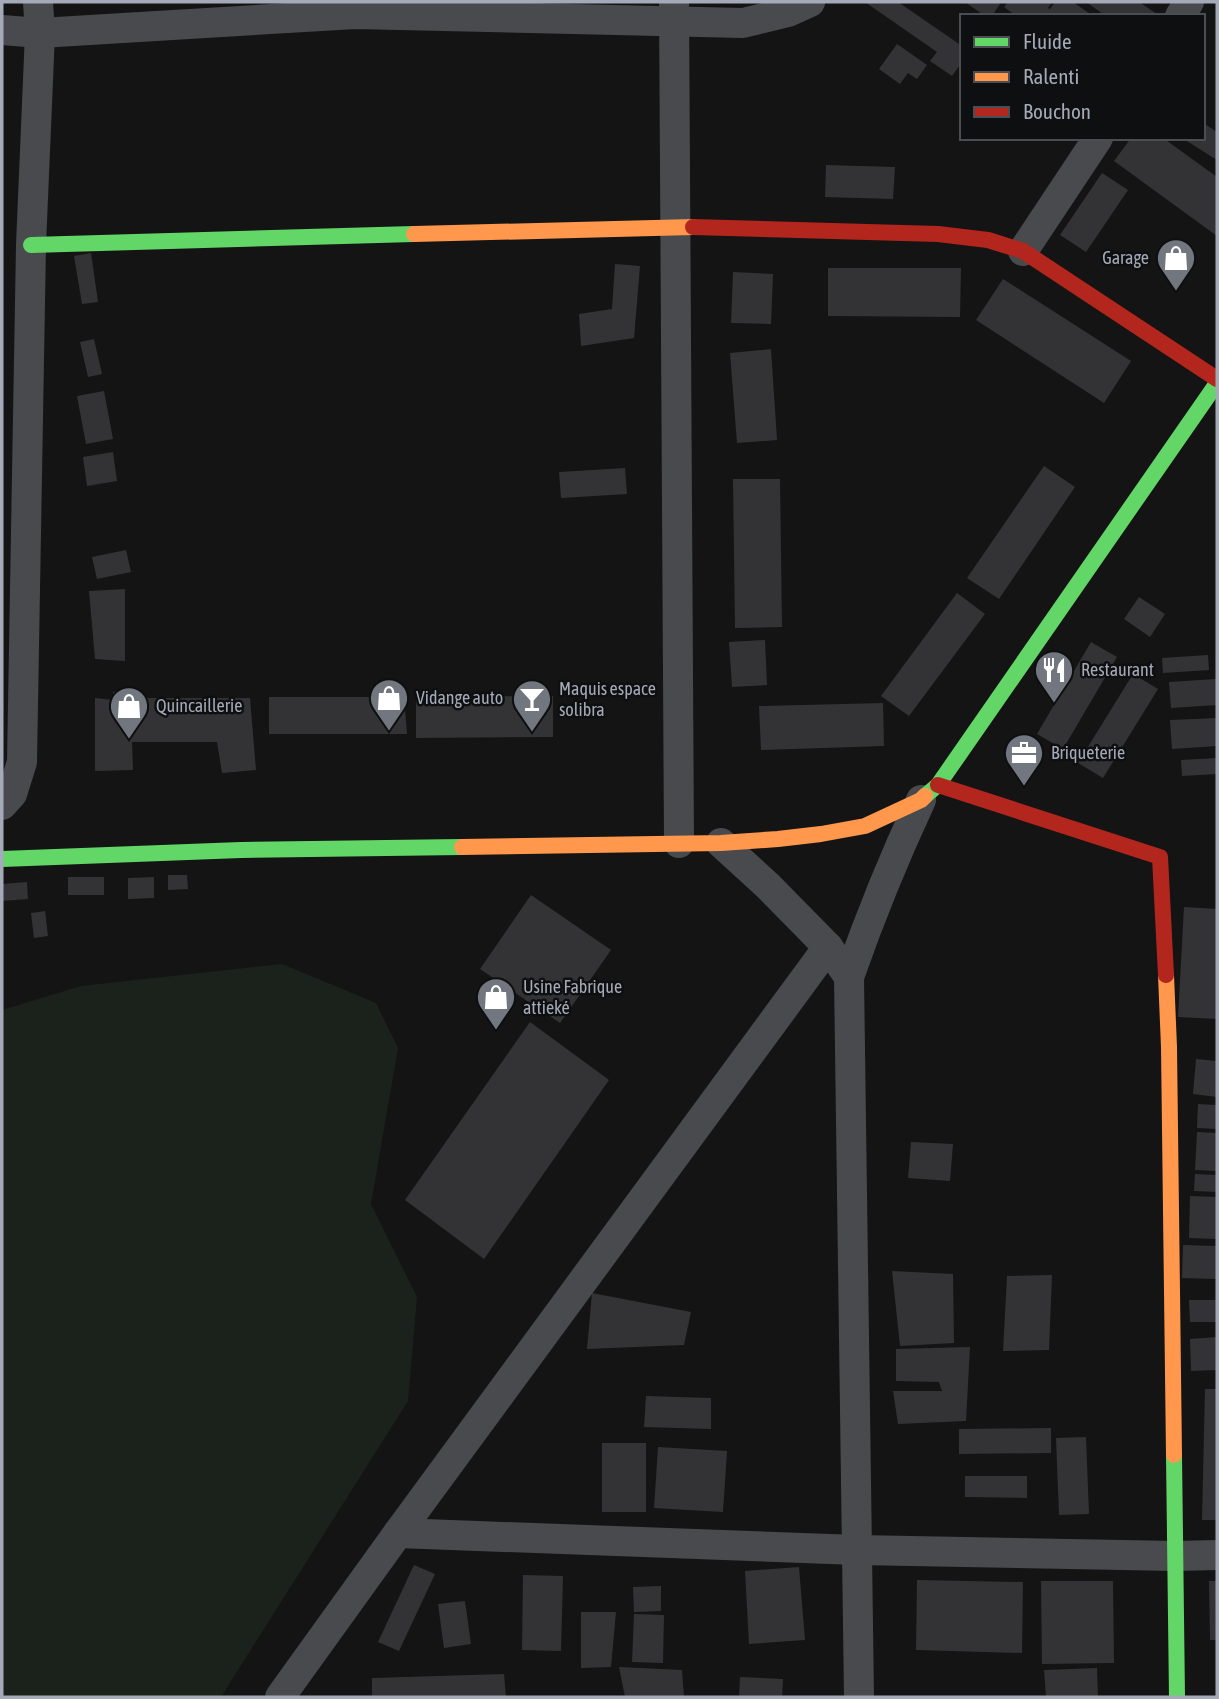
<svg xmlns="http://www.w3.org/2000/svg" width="1219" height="1699" viewBox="0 0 1219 1699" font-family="'Asap Condensed',sans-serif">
<rect width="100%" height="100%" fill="#141414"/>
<path fill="#1a221b" d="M282 964 376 1003 398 1048 371 1204 417 1297 408 1401 221 1697H2V1010L81 986Z"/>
<g fill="#333335">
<path d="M865 2H898L962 46V62L952 76 930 61 937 52Z"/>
<path d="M965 2H996L1000 4 992 16H985Z"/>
<path d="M1008 2H1052L1048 8 1050 9 1055 2H1073L1093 16H1016L1004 7Z"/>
<path d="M1086 2H1139L1160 16H1106Z"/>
<path d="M897 44 927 65 917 79 908 73 900 84 879 69Z"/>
<path d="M1203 123 1217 132V160L1182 138H1203Z"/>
<path d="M1131 138H1163L1217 177V236L1114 161Z"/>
<path d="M826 165 895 167 893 199 825 197Z"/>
<path d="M1102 173 1128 190 1086 252 1060 235Z"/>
<path d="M91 253 98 302 82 304 74 256Z"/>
<path d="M615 264 640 266 634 338 581 346 579 314 612 309Z"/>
<path d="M828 268H961L960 317 828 316Z"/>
<path d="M733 272 773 274 771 324 731 323Z"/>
<path d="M1003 279 1131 361 1104 403 976 320Z"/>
<path d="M94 339 102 374 88 377 80 342Z"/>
<path d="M771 349 777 440 737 443 730 353Z"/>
<path d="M104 391 113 439 86 444 77 396Z"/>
<path d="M113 452 117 481 87 486 83 457Z"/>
<path d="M1044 466 1075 487 999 599 967 578Z"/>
<path d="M625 468 627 494 561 498 559 472Z"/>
<path d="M733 479H780L782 627 735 628Z"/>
<path d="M126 550 131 572 97 579 92 557Z"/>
<path d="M125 589V661L95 659 89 591Z"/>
<path d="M957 593 985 614 909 716 881 696Z"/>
<path d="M1139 597 1165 614 1150 637 1124 619Z"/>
<path d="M765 640 767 685 732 687 729 642Z"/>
<path d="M1091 642 1117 657 1063 749 1037 734Z"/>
<path d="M1208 655 1209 670 1163 673 1162 658Z"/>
<path d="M1133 674 1158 689 1103 778 1078 763Z"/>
<path d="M1216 679 1217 705 1171 708 1169 682Z"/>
<path d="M130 690 131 698H250L256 770 222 773 217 742H132L133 770 95 771V698L113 700V692Z"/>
<path d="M553 696V737L416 738V697Z"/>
<path d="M269 697H404L407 734H269Z"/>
<path d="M883 703 884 746 761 750 759 706Z"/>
<path d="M1217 718V746L1172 749 1170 720Z"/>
<path d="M1217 758V774L1182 776 1181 760Z"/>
<path d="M168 875H187L188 889 168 890Z"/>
<rect x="68" y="877" width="36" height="18"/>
<path d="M154 877V898L128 899V878Z"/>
<path d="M27 882 28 899 2 901V884Z"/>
<path d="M531 895 611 950 560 1023 480 969Z"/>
<path d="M1184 907 1217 909V1019L1178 1017Z"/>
<path d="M45 911 48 936 34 938 31 913Z"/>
<path d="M530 1022 609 1080 484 1259 405 1200Z"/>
<path d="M1196 1059 1217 1061V1097L1193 1094Z"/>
<path d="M1198 1104 1217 1105V1129L1197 1128Z"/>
<path d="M1197 1132 1217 1133V1171L1195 1170Z"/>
<path d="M911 1142 953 1144 950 1181 908 1178Z"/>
<path d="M1195 1174 1217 1175V1192L1194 1191Z"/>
<path d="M1190 1196 1217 1197V1239L1189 1238Z"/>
<path d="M1183 1245 1217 1246V1279L1182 1278Z"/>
<path d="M892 1271 953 1274 954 1343 900 1346Z"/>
<path d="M1052 1275 1049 1350 1003 1351 1007 1276Z"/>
<path d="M592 1293 691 1312 684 1345 587 1349Z"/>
<path d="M1189 1300H1217V1322H1190Z"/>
<path d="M1217 1337V1370L1191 1371 1190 1339Z"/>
<path d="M970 1347 966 1421 898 1424 893 1391H942L939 1382 896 1381V1349Z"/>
<path d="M1205 1389H1217V1520H1202Z"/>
<path d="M646 1396 711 1398V1429L644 1427Z"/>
<path d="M1051 1428V1453L959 1454V1429Z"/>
<path d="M1086 1437 1089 1514 1059 1515 1056 1438Z"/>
<rect x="602" y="1443" width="44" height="69"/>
<path d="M658 1447 727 1451 723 1512 654 1508Z"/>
<path d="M965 1476H1027V1498L965 1497Z"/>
<path d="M414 1565 435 1574 399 1651 378 1642Z"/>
<path d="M799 1567 805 1640 749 1644 745 1571Z"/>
<path d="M523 1575 563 1576 561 1651 522 1650Z"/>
<path d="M917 1580 1023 1582 1022 1653 916 1650Z"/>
<path d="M1041 1581H1113L1114 1663 1042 1664Z"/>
<path d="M1209 1581H1217V1640H1210Z"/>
<path d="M661 1586V1611L634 1612 633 1587Z"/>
<path d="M465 1601 471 1644 444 1648 438 1604Z"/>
<path d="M581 1612H616L611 1667 581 1668Z"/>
<path d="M634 1614 664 1615 663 1663 632 1662Z"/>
<path d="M619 1667 682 1670 684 1697H625Z"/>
<path d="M1097 1668 1098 1697H1046L1044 1670Z"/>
<path d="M504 1674 506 1697H372V1678Z"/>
<path d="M740 1677 783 1679 782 1697H739Z"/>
</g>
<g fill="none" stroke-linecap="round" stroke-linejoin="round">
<g stroke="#484a4d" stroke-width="30">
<path d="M674 2 679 843"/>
<path d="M1180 16 1189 2"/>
<path d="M2 30 40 33 355 14 743 23 788 12 810 2"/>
<path d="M1023 251 1098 138"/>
<path d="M2 805 12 794 22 762 31 245 40 33 38 2"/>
<path d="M721 843 768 886 828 947 849 977 859 1697"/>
<path d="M849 977C870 917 894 858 921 800"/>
<path d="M398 1533 857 1550 1175 1556 1217 1555"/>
<path d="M280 1697 398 1533 828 947"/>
</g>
<g stroke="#63d668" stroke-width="16">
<path d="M31 245 414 234"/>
<path d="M925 796 938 785 1217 383"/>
<path d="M2 859 241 850 462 847"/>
<path d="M1174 1455 1177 1697"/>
</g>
<g stroke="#ff974d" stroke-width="16">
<path d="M414 234 693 227"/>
<path d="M462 847 721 843 778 839 821 834 865 826 921 800 925 796"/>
<path d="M1166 975 1169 1047 1174 1455"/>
</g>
<g stroke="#b3261e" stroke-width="16">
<path d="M693 227 938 234 988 240 1023 251 1217 379"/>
<path d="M938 785 1160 857 1166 975"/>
</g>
</g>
<defs>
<g id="shop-pin" transform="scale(2.0125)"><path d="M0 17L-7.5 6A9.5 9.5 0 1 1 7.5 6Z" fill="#72767e" stroke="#0e0f10"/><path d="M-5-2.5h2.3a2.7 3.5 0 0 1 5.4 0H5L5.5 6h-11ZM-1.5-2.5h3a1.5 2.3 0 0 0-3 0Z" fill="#fff"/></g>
<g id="restaurant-pin" transform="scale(2.0125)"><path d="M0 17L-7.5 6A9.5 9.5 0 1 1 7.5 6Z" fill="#72767e" stroke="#0e0f10"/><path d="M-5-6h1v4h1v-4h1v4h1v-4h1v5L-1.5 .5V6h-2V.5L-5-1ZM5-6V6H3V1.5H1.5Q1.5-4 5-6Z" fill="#fff"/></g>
<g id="bar-pin" transform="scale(2.0125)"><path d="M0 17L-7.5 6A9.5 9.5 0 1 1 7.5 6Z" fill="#72767e" stroke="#0e0f10"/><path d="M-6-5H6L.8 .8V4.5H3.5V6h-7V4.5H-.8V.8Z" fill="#fff"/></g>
<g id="office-pin" transform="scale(2.0125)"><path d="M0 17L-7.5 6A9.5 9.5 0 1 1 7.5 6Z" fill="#72767e" stroke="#0e0f10"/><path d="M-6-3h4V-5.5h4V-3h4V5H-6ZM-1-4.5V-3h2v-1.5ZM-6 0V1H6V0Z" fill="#fff"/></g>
</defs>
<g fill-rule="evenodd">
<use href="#shop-pin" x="1176" y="258"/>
<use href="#restaurant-pin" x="1054" y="670"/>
<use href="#shop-pin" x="389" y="698"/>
<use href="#bar-pin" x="532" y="699"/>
<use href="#shop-pin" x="129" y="706"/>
<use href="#office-pin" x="1024" y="753"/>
<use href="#shop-pin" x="496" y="997"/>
</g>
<g text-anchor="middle" stroke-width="5" stroke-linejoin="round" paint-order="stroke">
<g font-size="18" fill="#a4aab7" stroke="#0e0f10" text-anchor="start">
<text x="1149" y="264" text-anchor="end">Garage</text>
<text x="1081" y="676">Restaurant</text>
<text x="559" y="695">Maquis espace<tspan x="559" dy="21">solibra</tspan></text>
<text x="416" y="704">Vidange auto</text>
<text x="156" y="712">Quincaillerie</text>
<text x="1051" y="759">Briqueterie</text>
<text x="523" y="993">Usine Fabrique<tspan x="523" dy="21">attieké</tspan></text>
</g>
</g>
<rect width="1219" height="1699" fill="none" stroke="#a4aab7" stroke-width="7"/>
<rect x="960" y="14" width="245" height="126" fill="#0e0f10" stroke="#4a4d53" stroke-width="2"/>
<rect x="974" y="37" width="35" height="10" fill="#63d668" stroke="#4a4d53" stroke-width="2"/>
<text x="1023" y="49" font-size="21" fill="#a4aab7">Fluide</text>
<rect x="974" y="72" width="35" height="10" fill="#ff974d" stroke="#4a4d53" stroke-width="2"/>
<text x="1023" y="84" font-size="21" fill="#a4aab7">Ralenti</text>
<rect x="974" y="107" width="35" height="10" fill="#b3261e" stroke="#4a4d53" stroke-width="2"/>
<text x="1023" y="119" font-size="21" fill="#a4aab7">Bouchon</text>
</svg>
